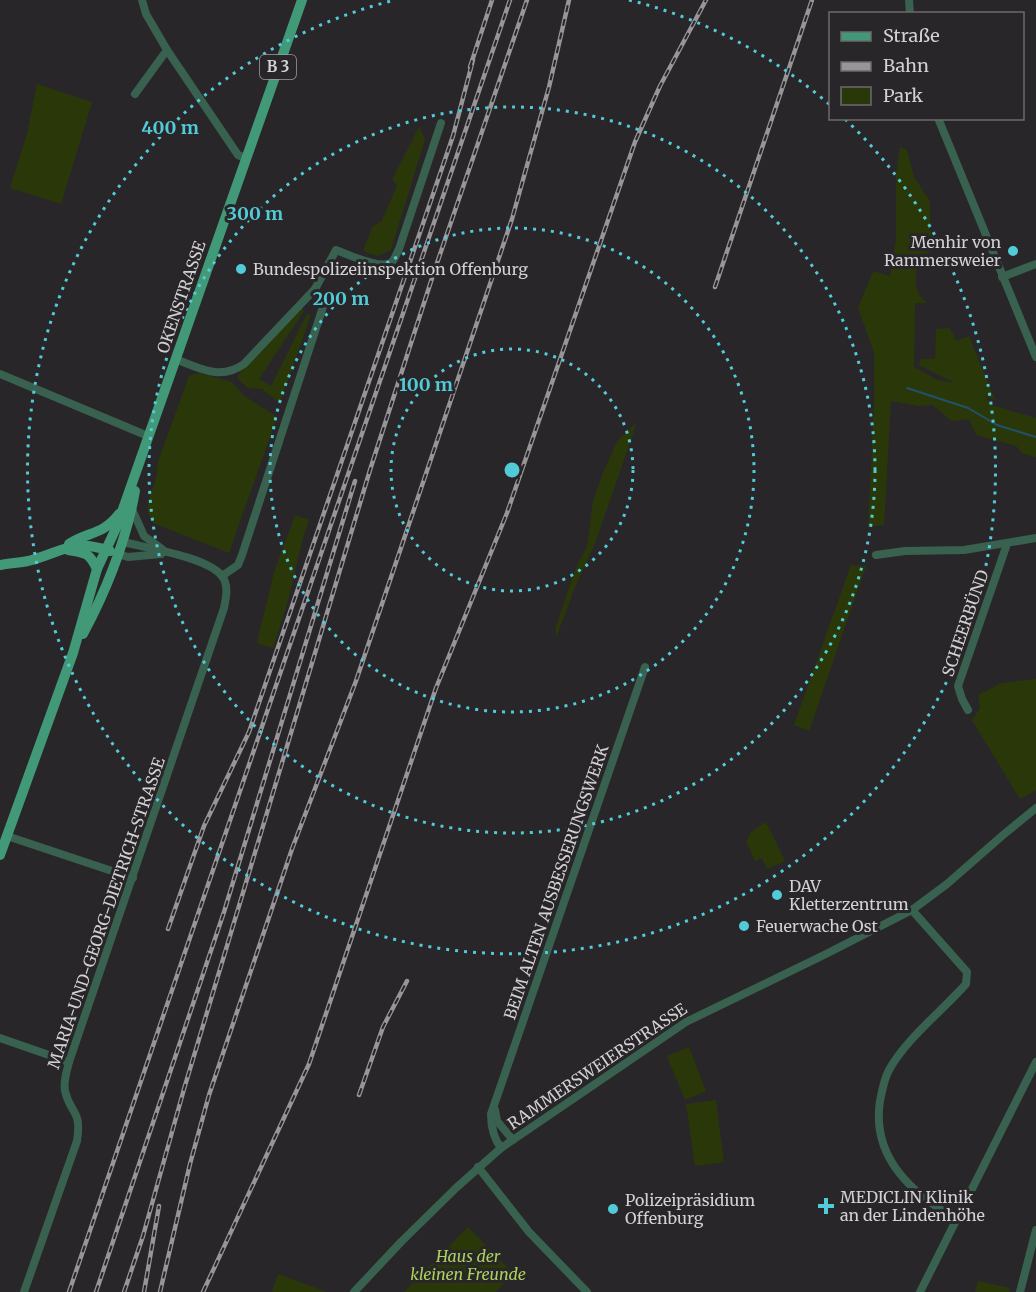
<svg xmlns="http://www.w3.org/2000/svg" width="1036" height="1292" viewBox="0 0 1036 1292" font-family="Merriweather,serif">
<rect width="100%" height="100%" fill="#282629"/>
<g fill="#2a3809">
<path d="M37 84 92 102 61 204 10 188 27 134Z"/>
<path d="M419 127 425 139 391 250 377 256 363 251 373 226 382 221 397 185 392 180Z"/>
<path d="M900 147 907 150 914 177 930 201V230L937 249 919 256C916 275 910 291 928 303H915L914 367 937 380 955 383 919 365 921 359H935L936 329 950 328 956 341 969 336 995 400 985 396 991 405 1036 418V457L1022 453 1016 446 976 435 969 419 951 421 933 405 919 406 891 401 884 525 868 527 874 405V353L858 308 873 271 890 276 896 239V175Z"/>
<path d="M301 307 304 311 259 379 271 386 307 314 311 315 281 400 277 401 262 389 248 388 238 379V375Z"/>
<path d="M198 373 232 382 243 395 277 417 229 553 153 523C138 503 160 487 157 464L189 376Z"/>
<path d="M637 422 596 541 575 587 556 638V627L568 591 578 563 587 547 593 501 604 470 618 440Z"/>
<path d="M295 515 309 520 302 541 288 601 273 648 257 643 274 572Z"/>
<path d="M851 565 866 566 809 731 794 725Z"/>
<path d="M1036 679V790L1020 799 972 720 980 708 978 695 1002 683Z"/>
<path d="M766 822 785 861 767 869 762 858 755 861 746 841 751 832Z"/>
<path d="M689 1047 706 1091 685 1100 667 1056Z"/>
<path d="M716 1100 724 1162 695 1166 686 1104Z"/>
<path d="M468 1227 513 1273 496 1292H404Z"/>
<path d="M278 1274 327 1292H272Z"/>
<path d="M978 1281 1010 1288 1009 1292H975Z"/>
</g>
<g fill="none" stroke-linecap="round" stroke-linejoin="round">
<path stroke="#20516e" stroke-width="2" d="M907 388 968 408 997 425 1036 437"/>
<g stroke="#39614f" stroke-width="8">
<path d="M142 0 146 14 167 50 238 155 245 158"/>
<path d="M909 0 910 14"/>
<path d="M135 94 167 50"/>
<path d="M938 118 1036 357"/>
<path d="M1002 277 1036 264"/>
<path d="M175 359C200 368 220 381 244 364L315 289 336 250C347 254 382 271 392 262 395 259 397 252 399 249L441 123"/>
<path d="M0 374 148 436"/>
<path d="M132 509 144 536 162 549"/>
<path d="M118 554 128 557 161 554"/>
<path d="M876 555 905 551 964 550 1036 538"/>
<path d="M222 576 238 565 242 555 321 313 323 307 315 289"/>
<path d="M968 710 962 699 958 686 1007 544"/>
<path d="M7 836 133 878"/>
<path d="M912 910 967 972 966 984C942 1011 906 1039 889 1070 884 1079 882 1091 880 1101 871 1158 913 1194 957 1220"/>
<path d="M0 1038 69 1062"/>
<path d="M495 1110 497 1121 513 1140"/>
<path d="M501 1148C494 1139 491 1126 491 1114L645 667"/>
<path d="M478 1167 529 1232 587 1292"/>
<path d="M24 1292 77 1141C82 1109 70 1114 65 1091 63 1081 67 1071 69 1062L224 608C226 598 229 585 222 576 207 557 147 548 123 542"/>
<path d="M354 1292 401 1242 456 1188 501 1148 686 1022 826 954 912 910 947 884 1003 835 1036 808"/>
<path d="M920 1292 1036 1062"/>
<path d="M1020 1292 1036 1230"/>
</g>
<g stroke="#419977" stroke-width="10">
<path d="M69 544C88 531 102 536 119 514"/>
<path d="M68 550C85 553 89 552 97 569"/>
<path d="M0 565C9 563 19 563 28 561 63 552 72 538 110 551"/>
<path d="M83 634C107 589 126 542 135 491"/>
<path d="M0 855 73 653 97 569 117 526 302 0"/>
</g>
<g stroke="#979598" stroke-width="4.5">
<g id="rail">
<path d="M470 67 492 0"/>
<path d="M715 287 812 0"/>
<path d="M168 929 204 826 249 732 453 136 473 60"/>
<path d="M359 1095 383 1027 407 981"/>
<path d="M69 1292 510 0"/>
<path d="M96 1292 224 912 355 481"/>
<path d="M124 1292 143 1236 184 1089 370 470 435 269 527 0"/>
<path d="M144 1292 159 1206"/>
<path d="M160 1292 190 1164 209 1095 292 849 356 681 512 219 549 87 569 0"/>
<path d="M203 1292 309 1064 436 688 507 513 635 142 660 86 706 0"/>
</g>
</g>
<use href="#rail" stroke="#282629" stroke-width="2" stroke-dasharray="7" stroke-linecap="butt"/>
</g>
<g fill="none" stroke="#52cbd9" stroke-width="3" stroke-dasharray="3 6">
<circle cx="512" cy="470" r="121"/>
<circle cx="512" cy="470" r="242"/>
<circle cx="512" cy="470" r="363"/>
<path d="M629 0A484 484 0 0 1 830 105M845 119A484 484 0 1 1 395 0"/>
</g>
<g fill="#52cbd9" stroke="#282629" stroke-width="2">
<circle cx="1013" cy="251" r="6"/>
<circle cx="241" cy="269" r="6"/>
<circle cx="777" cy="895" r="6"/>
<circle cx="744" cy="926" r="6"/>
<path d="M823 1197h6v6h6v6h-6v6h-6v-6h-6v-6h6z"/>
<circle cx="613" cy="1209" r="6"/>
</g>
<g text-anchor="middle" stroke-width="6" stroke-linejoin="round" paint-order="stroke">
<rect fill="#282629" stroke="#a09ea0" stroke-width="1.5" x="260" y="55" width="36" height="24" rx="4.5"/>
<g font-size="15" font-weight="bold" fill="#d3d1d3">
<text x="278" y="72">B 3</text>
</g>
<g font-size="16" fill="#d3d1d3" stroke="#282629" text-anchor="start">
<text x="1001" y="248" text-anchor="end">Menhir von<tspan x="1001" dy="18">Rammersweier</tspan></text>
<text x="253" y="275">Bundespolizeiinspektion Offenburg</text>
<text x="789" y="892">DAV<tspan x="789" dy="18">Kletterzentrum</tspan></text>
<text x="756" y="932">Feuerwache Ost</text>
<text x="840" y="1203">MEDICLIN Klinik<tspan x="840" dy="18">an der Lindenhöhe</tspan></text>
<text x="625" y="1206">Polizeipräsidium<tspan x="625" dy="18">Offenburg</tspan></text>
</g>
<g font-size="16" fill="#d3d1d3" stroke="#282629">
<text transform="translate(181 297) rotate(-71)" y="6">OKENSTRASSE</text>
<text transform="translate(965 623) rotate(-71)" y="6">SCHEERBÜND</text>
<text transform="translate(556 882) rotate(-71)" y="6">BEIM ALTEN AUSBESSERUNGSWERK</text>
<text transform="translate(106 913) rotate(-71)" y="6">MARIA-UND-GEORG-DIETRICH-STRASSE</text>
<text transform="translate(597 1066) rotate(-34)" y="6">RAMMERSWEIERSTRASSE</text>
</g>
<g font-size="16" font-style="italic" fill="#acd15e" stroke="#282629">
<text x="468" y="1262">Haus der<tspan x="468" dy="18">kleinen Freunde</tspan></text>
</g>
</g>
<circle cx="512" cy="470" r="9" fill="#52cbd9" stroke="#282629" stroke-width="3"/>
<g font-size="18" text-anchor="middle" font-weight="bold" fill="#52cbd9" stroke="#282629" stroke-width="6" stroke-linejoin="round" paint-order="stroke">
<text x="170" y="134">400 m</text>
<text x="255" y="220">300 m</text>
<text x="341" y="305">200 m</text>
<text x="426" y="391">100 m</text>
</g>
<rect x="829" y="12" width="195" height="108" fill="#282629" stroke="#6c6a6d" stroke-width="1.5"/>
<rect x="841" y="32" width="30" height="9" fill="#419977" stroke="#6c6a6d" stroke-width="1.5"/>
<text x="883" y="42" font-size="18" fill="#d3d1d3">Straße</text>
<rect x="841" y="62" width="30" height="9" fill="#979598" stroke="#6c6a6d" stroke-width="1.5"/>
<text x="883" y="72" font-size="18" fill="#d3d1d3">Bahn</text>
<rect x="841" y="87" width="30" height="18" fill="#2a3809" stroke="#6c6a6d" stroke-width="1.5"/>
<text x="883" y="102" font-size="18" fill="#d3d1d3">Park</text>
</svg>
